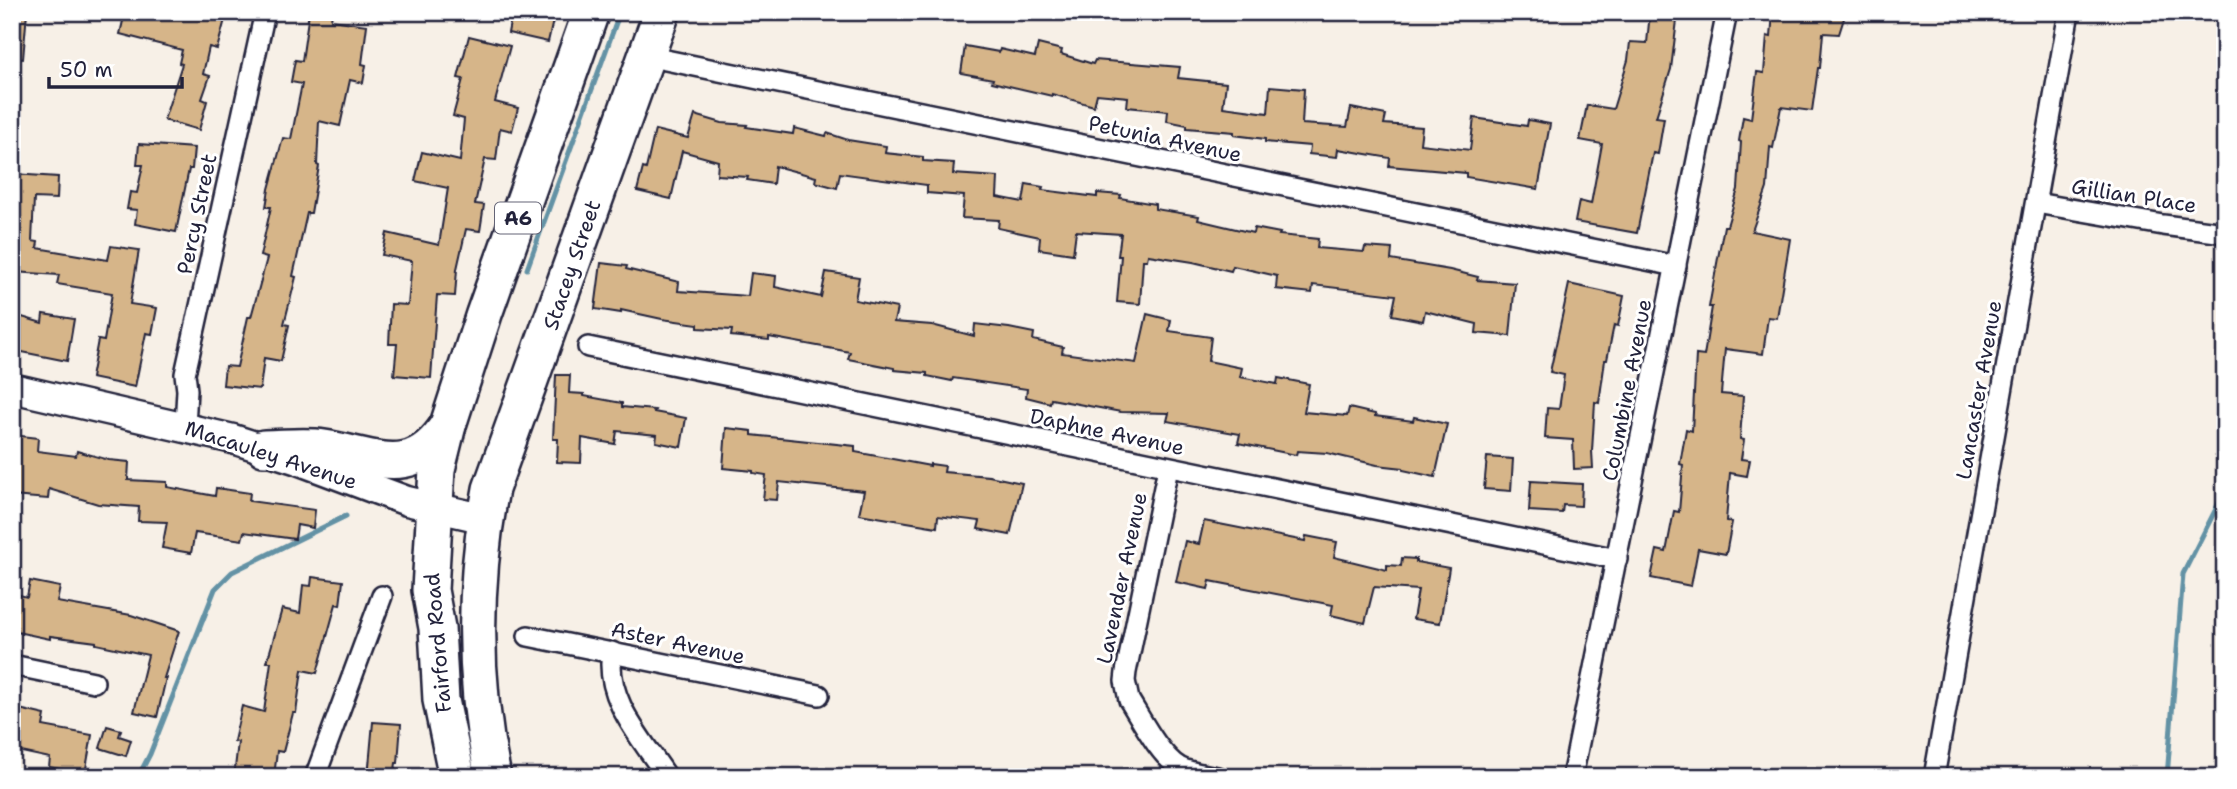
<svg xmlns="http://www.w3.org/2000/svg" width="2237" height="789" viewBox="0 0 2237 789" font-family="'Shantell Sans',sans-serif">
<rect width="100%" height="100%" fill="#f7f0e7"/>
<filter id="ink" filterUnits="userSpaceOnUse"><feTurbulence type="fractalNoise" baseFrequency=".0143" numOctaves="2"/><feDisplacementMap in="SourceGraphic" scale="14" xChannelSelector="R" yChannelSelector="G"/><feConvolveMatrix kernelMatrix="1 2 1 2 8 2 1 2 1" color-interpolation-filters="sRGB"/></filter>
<g filter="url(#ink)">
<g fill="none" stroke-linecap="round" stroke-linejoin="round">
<g stroke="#6392a5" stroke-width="5">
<path d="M527 269 620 12"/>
<path d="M138 777 150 754 215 589 232 572 346 516"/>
<path d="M2167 777 2183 574 2225 491"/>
</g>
</g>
<g fill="#d6b589" stroke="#22223b" stroke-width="2">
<path d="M12 12H27L23 59 12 58Z"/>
<path d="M125 12H227L217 49 209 47 203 74 210 76 202 99 207 101 199 130 164 120 182 64 179 63 182 50 120 34Z"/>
<path d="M309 12H332L331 20 367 25 362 64 366 65 363 83 350 80 340 126 319 121 317 165 319 166 311 213H307L293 276 296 277 284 324 289 325 281 361 264 358 260 389 223 385 225 366 237 367 248 317H251L267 258 260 256 271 207H266L269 189 283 138 291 139 302 84 291 82 295 60 302 61Z"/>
<path d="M512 12H555L548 42 508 33Z"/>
<path d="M1650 12H1678L1671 69 1656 117 1664 118 1658 154 1653 153 1637 233 1575 222 1579 201 1591 204 1602 144 1580 140 1587 105 1613 109 1628 60 1630 42 1647 43Z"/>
<path d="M1773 12H1846L1839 34 1823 33 1820 68H1818L1812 111 1781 107 1773 148 1770 147 1767 188 1752 231 1790 239 1777 318 1768 317 1763 354 1725 349 1721 394 1743 396 1740 439 1744 440 1741 459 1750 460 1747 476 1730 473 1726 521 1732 522 1726 554 1698 549 1691 586 1651 578 1657 550 1666 552 1674 511 1679 512 1683 465 1680 464 1686 429 1692 431 1696 355 1704 356 1712 307H1709L1718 258 1724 226H1727L1738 189 1741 142 1739 141 1743 117 1751 119 1757 72 1764 73 1767 36 1771 37Z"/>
<path d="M469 36 510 46 495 102 518 108 512 131 500 128 496 160 485 159 475 204 484 205 480 231 466 229 457 269 455 296 437 295 431 378 394 375 397 344H389L391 304 408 305 412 261 382 255 387 233 439 245 448 188 415 181 422 152 460 161 464 119 453 116 463 79 458 78Z"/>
<path d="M1038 44 1062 50 1061 54 1093 64 1095 60 1180 67 1178 78 1226 83 1223 107 1268 113 1270 86 1304 89 1302 124 1347 127 1351 108 1386 115 1384 124 1422 127 1420 144 1470 150 1474 118 1527 126 1528 120 1550 124 1538 189 1466 177V173L1389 166 1390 158 1338 149 1337 157 1309 154 1310 146 1265 142V139L1234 135V132L1187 128V125L1167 121 1168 111 1127 107 1128 97 1097 94 1094 106 1052 94V96L992 82 993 79 961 73 965 46 999 52 1000 49 1035 57Z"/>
<path d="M695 115 722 123 747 125 746 127 793 134 794 128 826 136 827 133 848 140 886 146 885 153 923 157V161L954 163 953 174 998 177 997 197 1023 202 1026 184 1043 187 1042 190 1097 197V193L1121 195 1120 198 1155 204V209L1199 216 1198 220 1253 233 1254 228 1280 233 1279 235 1318 239 1317 248 1364 252 1365 247 1392 249 1391 260 1450 270 1478 277 1477 280 1515 283 1510 336 1476 333 1477 324 1425 311 1423 321 1392 315 1396 295 1313 285 1312 293 1276 289 1277 276 1233 266 1231 271 1193 262 1148 255 1147 260H1143L1140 304 1117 302 1121 256H1118L1121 234 1076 231 1073 254 1039 249 1040 237 998 228 999 220 962 218 964 196 927 193V185L840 173 837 188 815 182 816 177 775 166 773 184 747 180 748 177 717 175 718 161 682 151 671 199 637 191 643 168 646 169 655 130 688 138Z"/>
<path d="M139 144 194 148 192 169H189L176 232 135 224 137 210 127 209 130 192 137 193 143 165H137Z"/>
<path d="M13 174 58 177 57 199 34 198 32 241 38 242 37 248 108 260 111 246 139 250 130 304 157 308 152 334 146 333 135 387 91 378 98 340 104 341 112 293 57 284 59 275 14 272 18 218H12Z"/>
<path d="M601 263 627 266 626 269 679 282 678 291 748 296 751 273 776 276 775 287 821 297 826 272 859 277 855 300 897 308 894 322 932 325 974 336 975 324 1009 328 1034 333 1033 340 1063 347 1062 353 1136 363 1147 314 1171 320 1169 331 1211 337 1208 361 1242 368 1240 377 1277 384 1278 378 1309 384 1304 412 1347 416 1349 408 1375 414V416L1413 421 1414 417 1447 424 1435 477 1403 470V468L1377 465 1327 453 1297 451 1296 455 1238 443 1240 434 1167 421 1169 413 1121 412 1051 399 1050 403 1026 397 1027 389 953 378 952 381 927 376V373L894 370V368L848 359 850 352 769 337V340L731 336 732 330 698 328V324L662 319 621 310V313L595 309Z"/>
<path d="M1569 284 1624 296 1618 326 1614 325 1607 360H1605L1599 403 1595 402 1592 451 1593 468 1574 469 1573 440 1545 438 1547 408 1559 409 1564 375 1550 372Z"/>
<path d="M12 314 42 323 43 314 74 319 67 361 12 350Z"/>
<path d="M556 375H570L569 393 584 394V396L622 403V407L655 410 654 412 686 418 681 447 656 442 657 435 617 431 615 444 582 438 581 463 557 462 558 439H553Z"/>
<path d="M726 428 752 431V435L855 446V452L930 466V464L945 466 944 472 989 476 1022 483 1010 535 978 529 980 521 938 516 937 527 859 514 864 491 779 482 777 500 763 499 766 475 753 473V471L723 468Z"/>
<path d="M12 435 38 438 37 451 76 456 77 451 109 460 129 462 128 480 167 482V487L215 496 216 488 250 493 249 501 315 510 313 528 297 525 295 539 244 532 242 540 195 533 191 553 162 548 167 522 138 521 139 507 98 504 49 489 48 499 12 496Z"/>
<path d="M1487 457 1513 459 1511 491 1484 489Z"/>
<path d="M1531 481 1582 484 1581 506 1563 505 1562 513 1529 511Z"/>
<path d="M1204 521 1305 541 1306 536 1337 542 1334 557 1387 570V565L1401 566 1402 558 1416 559V562L1449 568 1440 623 1413 619 1418 590 1374 587 1365 623 1331 615 1333 605 1210 581 1208 589 1176 582 1185 541 1199 544Z"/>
<path d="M312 577 343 581 340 605 336 604 317 673 302 670 296 713H293L283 752 277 751 274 777H234L238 742 234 741 242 706 264 712 271 662H267L282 609 300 613 303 585 311 586Z"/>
<path d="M30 581 60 587 57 602 131 615 179 631 164 678H166L157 717 134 712 148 655 96 644V642L50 636V639L12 631V593L27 597Z"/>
<path d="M15 708 45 715 43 726 92 735 85 774 49 767 50 758 12 750V722Z"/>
<path d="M373 722 401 724 398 763H396L394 777H368Z"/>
<path d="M107 726 121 730 119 736 131 740 126 756 100 748Z"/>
</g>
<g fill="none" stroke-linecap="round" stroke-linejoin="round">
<g stroke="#22223b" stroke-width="24">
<g id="street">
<path d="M646 56 1676 266"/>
<path d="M2036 203 2163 225 2225 233"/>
<path d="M588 347 1617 559"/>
<path d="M185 426 187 390 185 374 265 12"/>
<path d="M1168 468 1126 672 1125 681 1129 700C1141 719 1160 756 1179 767 1190 773 1204 774 1217 777"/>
<path d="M528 636 819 695"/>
<path d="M612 652C604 699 643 740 667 777"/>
<path d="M12 665 94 682"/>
<path d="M315 777 382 596"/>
<path d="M1572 777 1727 12"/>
<path d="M1934 777 2069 12"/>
</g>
</g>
<g stroke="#22223b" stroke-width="33">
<path id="secondary" d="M12 388 233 439 295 459 407 501 486 519"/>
</g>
<g stroke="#22223b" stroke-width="40">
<g id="highway">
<path d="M264 448C283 448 305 445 324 448 376 456 412 481 448 425"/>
<path d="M457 777 441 700 437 628 430 590 437 469 448 425 484 314 591 12"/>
<path d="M493 777C473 682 473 584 491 489L662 12"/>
</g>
</g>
<use href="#street" stroke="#fff" stroke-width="19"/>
<use href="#secondary" stroke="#fff" stroke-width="28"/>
<use href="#highway" stroke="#fff" stroke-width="35"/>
</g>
</g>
<g text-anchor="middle" stroke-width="6" stroke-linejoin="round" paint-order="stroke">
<rect fill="#fff" stroke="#646476" stroke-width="2" x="495" y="202.5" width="46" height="31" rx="5"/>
<g font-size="19" font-weight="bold" fill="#22223b">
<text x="518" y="225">A6</text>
</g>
<g font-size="21" fill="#22223b" stroke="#fff">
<text transform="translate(1165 139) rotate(12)" y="7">Petunia Avenue</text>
<text transform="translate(2134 196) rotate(9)" y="7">Gillian Place</text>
<text transform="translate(197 214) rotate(-78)" y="7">Percy Street</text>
<text transform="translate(572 265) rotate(-71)" y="7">Stacey Street</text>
<text transform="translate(1627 390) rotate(-79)" y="7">Columbine Avenue</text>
<text transform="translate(1979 390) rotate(-80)" y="7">Lancaster Avenue</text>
<text transform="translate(1107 432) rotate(12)" y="7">Daphne Avenue</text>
<text transform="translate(271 455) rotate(18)" y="7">Macauley Avenue</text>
<text transform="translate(1122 578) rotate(-78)" y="7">Lavender Avenue</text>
<text transform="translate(438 643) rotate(-95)" y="7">Fairford Road</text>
<text transform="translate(678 643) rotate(12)" y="7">Aster Avenue</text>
</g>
</g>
<rect width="2237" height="789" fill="none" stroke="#fff" stroke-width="42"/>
<rect x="21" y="21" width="2195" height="747" fill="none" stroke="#22223b" stroke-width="2.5" filter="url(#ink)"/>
<path d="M49 77v10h133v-10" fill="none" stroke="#22223b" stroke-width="3.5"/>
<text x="60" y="77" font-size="21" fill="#22223b" stroke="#ffffff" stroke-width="5" paint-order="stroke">50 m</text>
</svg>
